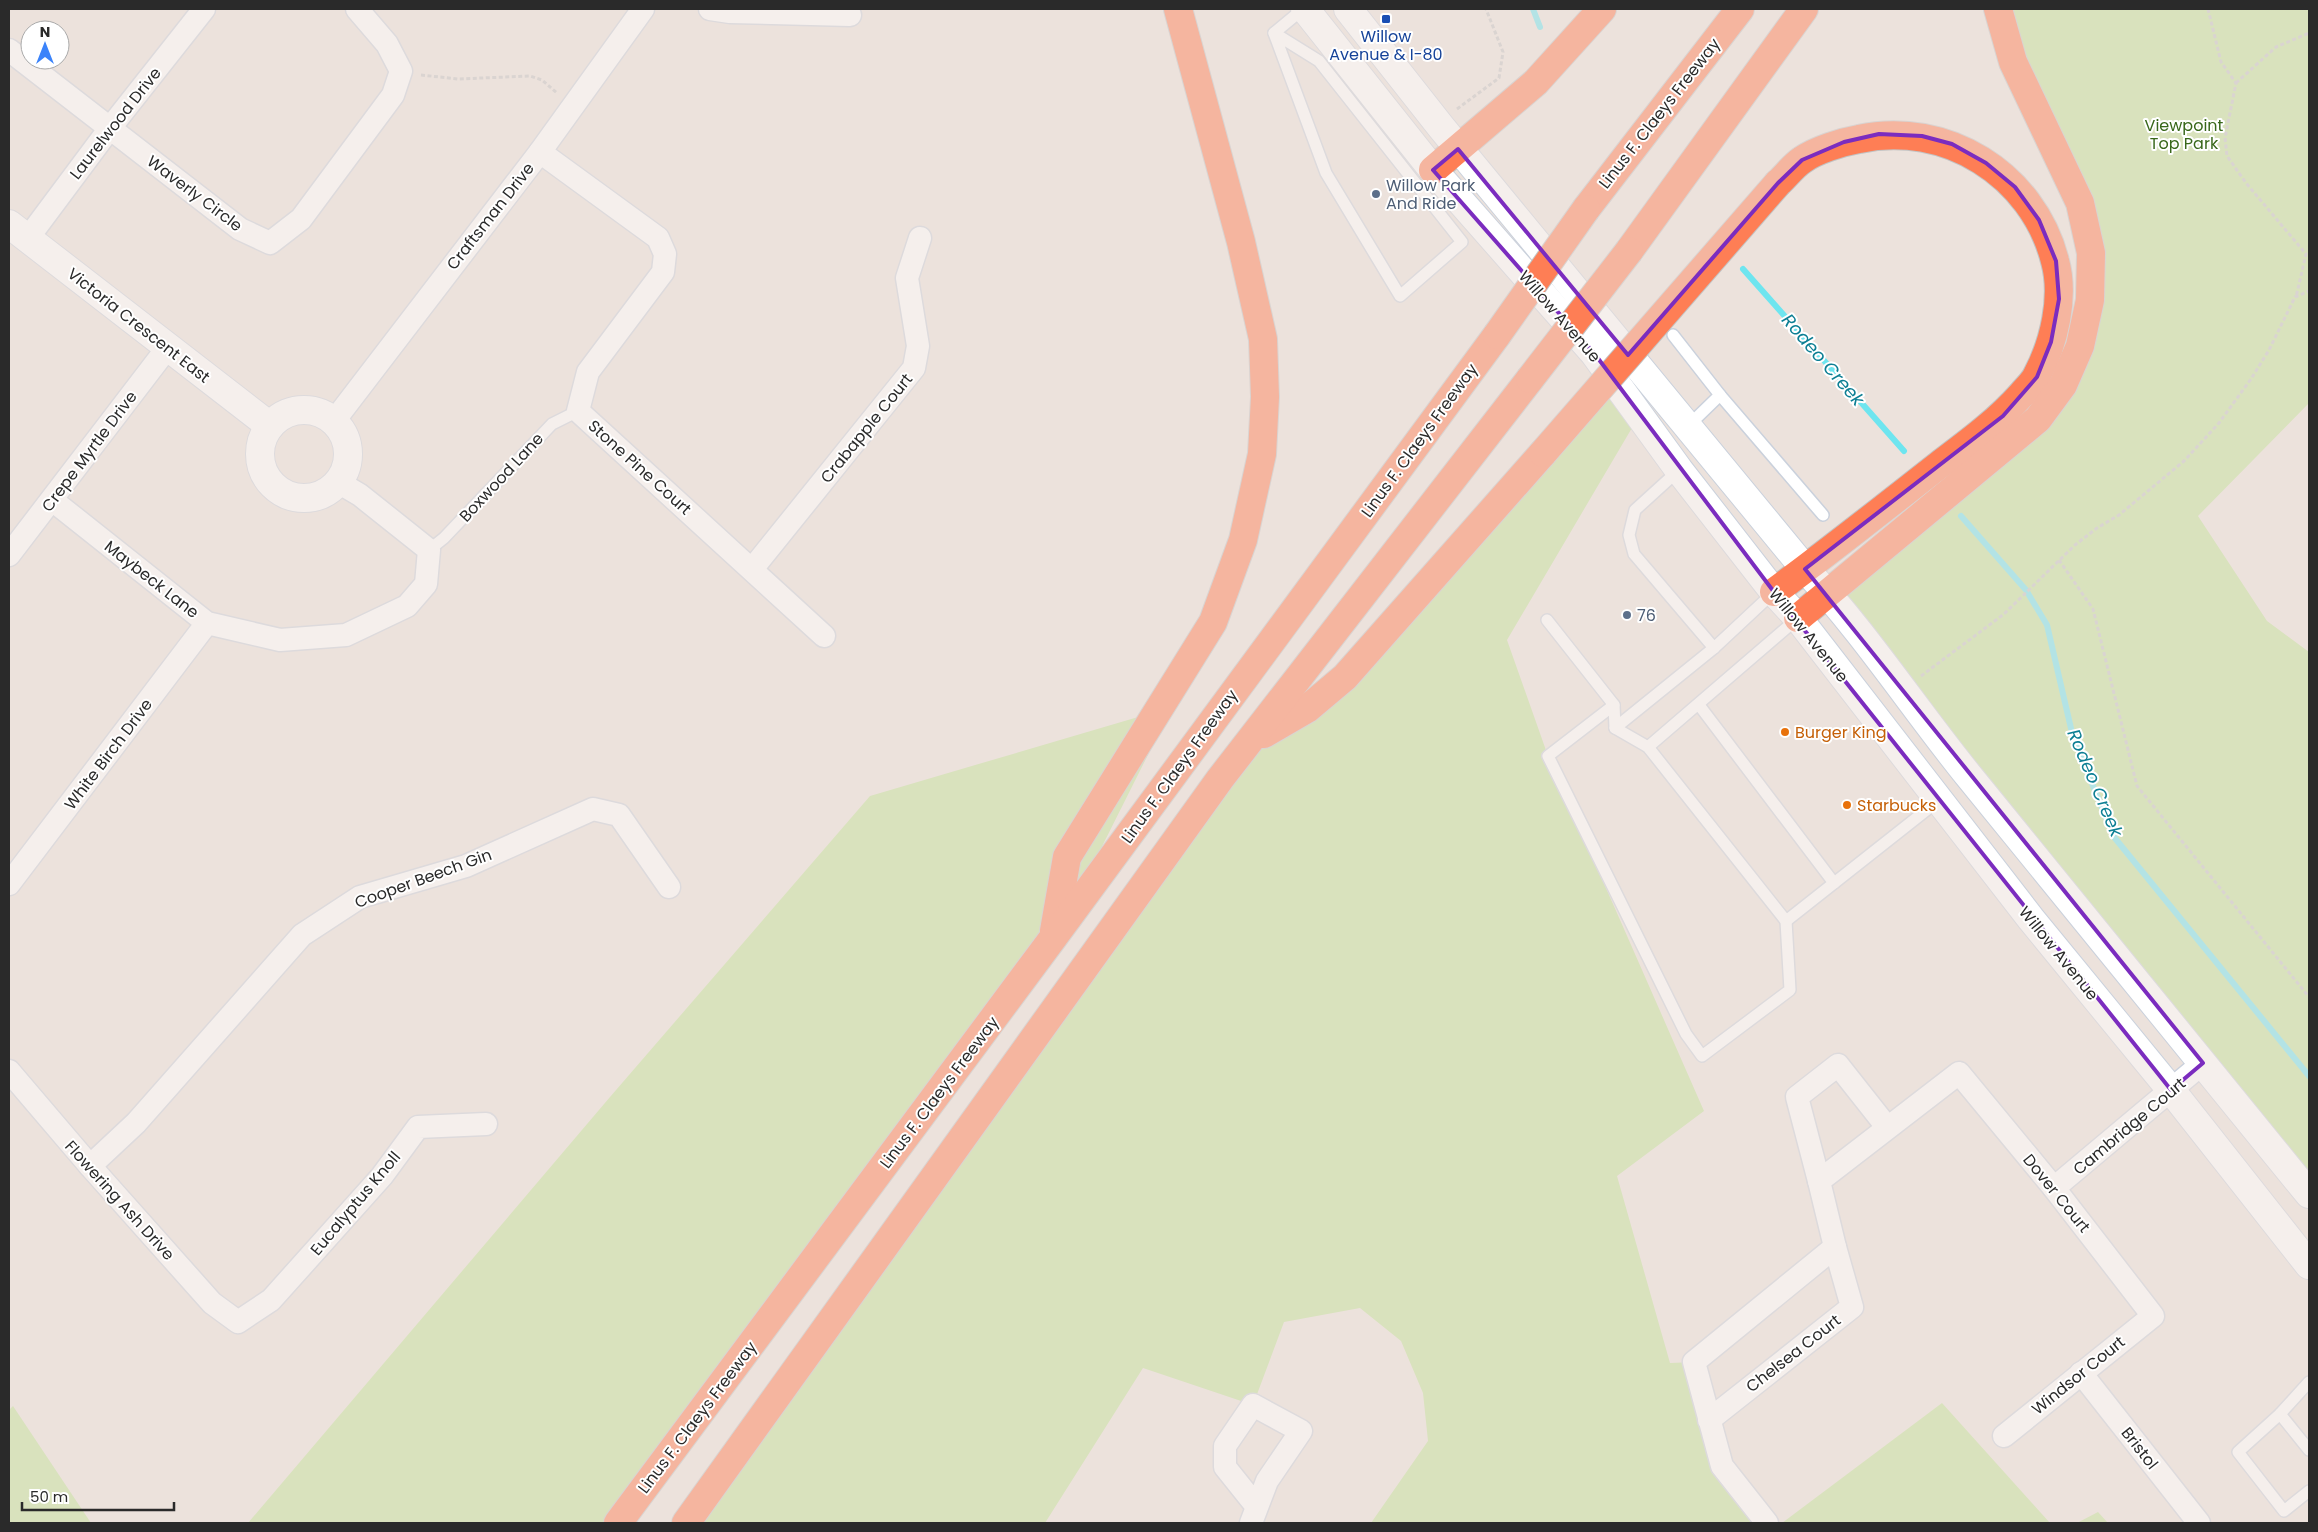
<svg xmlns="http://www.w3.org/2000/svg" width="2318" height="1532" viewBox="0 0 2318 1532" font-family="Poppins,sans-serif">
<rect width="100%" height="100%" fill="#ece2dc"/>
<g fill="#c0e398">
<path d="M1998 9H2309V403L2198 516 2267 621 2309 652V1194L1828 594 2063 385 2091 253Z"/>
<path d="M1609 374 1639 416 1507 640 1548 756 1704 1111 1617 1176 1670 1363 1694 1362 1709 1420 1767 1523H1371L1428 1441 1423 1393 1401 1341 1360 1308 1284 1322 1253 1405 1143 1368 1045 1523H686L1220 779 1307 709Z"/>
<path d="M1172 707 1054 942 617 1523H248L610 1097 870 796Z"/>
<path d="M1942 1403 2050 1523H1782Z"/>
<path d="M13 1406 91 1523H9V1410Z"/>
<path d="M2098 1512 2108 1523H2077Z"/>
</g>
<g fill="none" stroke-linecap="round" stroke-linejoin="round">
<g stroke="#6ee5ef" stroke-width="6">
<path d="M1533 9 1540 27"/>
<path d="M1743 269 1904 451"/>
<path d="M1961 516 2026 590 2047 625 2073 737 2114 837 2309 1076"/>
</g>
<g stroke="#cad1dc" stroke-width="14">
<g id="service">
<path d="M1274 33 1319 61 1462 242 1400 296 1326 173Z"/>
<path d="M1274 33 1303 9"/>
<path d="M1673 335 1720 395 1687 427"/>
<path d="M1720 395 1823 515"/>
<path d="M1679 470 1635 510 1629 535 1634 554 1714 648"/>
<path d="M429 550 444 538 552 424 578 411"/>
<path d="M1547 620 1614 705 1615 728 1648 747 1786 921 1938 801"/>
<path d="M1614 705 1548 756 1686 1034 1702 1056 1790 990 1786 921"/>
<path d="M1699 705 1834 883"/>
<path d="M1615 728 1714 648 1774 592"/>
<path d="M1648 747 1798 618"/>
<path d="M2309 1382 2280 1414 2238 1452 2284 1511 2309 1491"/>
<path d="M2280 1414 2309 1450"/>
</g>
</g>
<g stroke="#cad1dc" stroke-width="25">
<g id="minor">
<path d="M710 9 730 12 850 15"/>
<path d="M9 50 240 229 270 243 301 219 393 95 401 71 387 44 357 9"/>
<path d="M540 152 658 238 665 254 663 272 588 372 578 411 824 636"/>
<path d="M28 238 110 128 204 9"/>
<path d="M334 421 540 152 643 9"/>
<path d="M52 500 207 623 280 640 346 635 407 606 426 584 429 550 360 495 338 482"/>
<path d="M9 555 168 347"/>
<path d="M753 568 914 368 918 346 907 278 920 238"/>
<path d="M9 884 207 623"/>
<path d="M9 1071 90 1166 212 1303 238 1322 271 1300 382 1176 418 1127 486 1124"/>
<path d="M90 1166 136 1123 302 935 360 897 466 866 593 809 619 815 669 887"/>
<path d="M1819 1181 1797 1097 1838 1065 1887 1127"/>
<path d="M2054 1188 2203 1063"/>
<path d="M2081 1373 2199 1523"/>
<path d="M1709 1420 1852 1307 1835 1247 1819 1181 1959 1073 2054 1188 2153 1316 2004 1436"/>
<path d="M1251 1523 1267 1481 1301 1431 1253 1405 1225 1446V1467L1257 1507"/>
<path d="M1767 1523 1722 1466 1694 1362 1835 1247"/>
</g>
</g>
<g stroke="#cad1dc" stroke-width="30">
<g id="tertiary">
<path d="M9 224 270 426"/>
<circle cx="304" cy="454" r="44"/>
<path d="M1805 569C1865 633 1913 707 1968 775 2081 915 2196 1054 2309 1194"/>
<path d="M1774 592 1798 618 2031 919 2171 1090 2309 1265"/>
</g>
</g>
<g stroke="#cad1dc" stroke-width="30">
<g id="secondary">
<path d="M1305 9 1433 170 1594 353 1679 470 1774 592"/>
<path d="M1348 9 1441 127 1805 569"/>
</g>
</g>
<g stroke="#c3c3c3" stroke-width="30">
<g id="motorway">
<path d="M1433 170 1536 82 1602 9"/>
<path d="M1586 209 1740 9"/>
<path d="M1629 251 1804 9"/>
<path d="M1774 592C1830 551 1884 508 1939 465 1968 443 1997 422 2022 394 2027 388 2034 382 2037 375 2054 343 2065 297 2055 261 2033 174 1945 120 1859 139 1842 142 1816 150 1802 160 1793 166 1786 176 1778 183"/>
<path d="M1798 618 2038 419 2063 385 2080 346 2090 300 2091 253 2080 203 2013 62 1998 9"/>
<path d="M1264 734 1307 709 1345 677 1543 453"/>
<path d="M1054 931 1067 857 1213 622 1243 540 1262 454 1265 397 1263 339 1241 242 1178 9"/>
<path d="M618 1523 1053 938 1497 335"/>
<path d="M686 1523 1220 779 1530 379"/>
</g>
</g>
<g stroke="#c3c3c3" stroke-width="3" stroke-dasharray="4 2.5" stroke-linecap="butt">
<path d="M2208 9 2221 62 2236 83 2225 138 2227 156 2246 183 2306 254 2296 297"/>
<path d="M421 75 458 79 530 76 542 80 557 93"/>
<path d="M2236 83 2276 47 2309 33"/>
<path d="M1457 109 1499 78 1503 52 1486 9"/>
<path d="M2059 560 2093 609 2137 786 2309 997"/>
<path d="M1921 676 2004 614 2075 545 2097 528 2119 515 2184 461 2219 423 2251 379 2269 350 2295 297 2309 291"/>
</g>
<use href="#service" stroke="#fff" stroke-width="11"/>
<use href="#minor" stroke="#fff" stroke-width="22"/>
<use href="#tertiary" stroke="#fff" stroke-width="28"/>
<use href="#secondary" stroke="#fff" stroke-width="28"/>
<use href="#motorway" stroke="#fe7e55" stroke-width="28"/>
<g stroke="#c3c3c3" stroke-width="30" stroke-linecap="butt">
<g id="motorway-bridge">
<path d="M1497 335 1586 209"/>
<path d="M1530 379 1629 251"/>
<path d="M1543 453 1778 183"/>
</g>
</g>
<use href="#motorway-bridge" stroke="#fe7e55" stroke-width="28"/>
</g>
<path d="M0 0H2318V1532H0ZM1879 134 1922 136 1952 144 1986 163 2015 187 2039 220 2056 261 2059 299 2051 342 2037 377 2003 416 1805 569 2203 1063 2171 1090 1774 592 1594 353 1433 170 1458 149 1628 355 1778 183 1802 160 1844 142Z" fill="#ece2dc" fill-opacity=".55" fill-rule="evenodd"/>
<path fill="none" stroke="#7b2cbf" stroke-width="4" stroke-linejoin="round" d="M1879 134 1922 136 1952 144 1986 163 2015 187 2039 220 2056 261 2059 299 2051 342 2037 377 2003 416 1805 569 2203 1063 2171 1090 1774 592 1594 353 1433 170 1458 149 1628 355 1778 183 1802 160 1844 142Z"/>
<rect fill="#1a4fb4" stroke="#fff" stroke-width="2" x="1381" y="14" width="10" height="10" rx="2.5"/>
<g fill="#5c6f8a" stroke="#fff" stroke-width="2">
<circle cx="1376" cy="194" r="5"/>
<circle cx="1627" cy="615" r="5"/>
</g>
<g fill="#e8710a" stroke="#fff" stroke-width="2">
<circle cx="1785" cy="732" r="5"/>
<circle cx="1847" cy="805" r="5"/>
</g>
<g text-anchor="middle" stroke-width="4" stroke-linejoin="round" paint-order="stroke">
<g font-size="16" fill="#164399" stroke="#fff">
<text x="1386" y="42">Willow<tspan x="1386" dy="18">Avenue &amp; I-80</tspan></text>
</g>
<g font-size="16" fill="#2a2a2a" stroke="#fff">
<text transform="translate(1659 113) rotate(-52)" y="6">Linus F. Claeys Freeway</text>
<text transform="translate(115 123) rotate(-52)" y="6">Laurelwood Drive</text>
<text transform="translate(195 193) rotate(37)" y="6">Waverly Circle</text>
<text transform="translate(490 216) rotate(-52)" y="6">Craftsman Drive</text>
<text transform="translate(1560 316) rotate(49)" y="6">Willow Avenue</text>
<text transform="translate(139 325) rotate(38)" y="6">Victoria Crescent East</text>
<text transform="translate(866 428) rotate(-51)" y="6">Crabapple Court</text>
<text transform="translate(1419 440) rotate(-54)" y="6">Linus F. Claeys Freeway</text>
<text transform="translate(89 451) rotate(-53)" y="6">Crepe Myrtle Drive</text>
<text transform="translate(640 467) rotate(42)" y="6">Stone Pine Court</text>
<text transform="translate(501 477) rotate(-47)" y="6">Boxwood Lane</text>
<text transform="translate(152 579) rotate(38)" y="6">Maybeck Lane</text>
<text transform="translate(1809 635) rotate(51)" y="6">Willow Avenue</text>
<text transform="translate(108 754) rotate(-53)" y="6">White Birch Drive</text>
<text transform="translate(1179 766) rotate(-54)" y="6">Linus F. Claeys Freeway</text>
<text transform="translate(423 878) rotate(-20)" y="6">Cooper Beech Gin</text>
<text transform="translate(2059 953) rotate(51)" y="6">Willow Avenue</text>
<text transform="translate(939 1092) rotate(-53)" y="6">Linus F. Claeys Freeway</text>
<text transform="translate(2129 1126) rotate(-40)" y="6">Cambridge Court</text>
<text transform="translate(2057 1193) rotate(51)" y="6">Dover Court</text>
<text transform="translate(120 1200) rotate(48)" y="6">Flowering Ash Drive</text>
<text transform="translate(355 1203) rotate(-50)" y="6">Eucalyptus Knoll</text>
<text transform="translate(1793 1353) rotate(-38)" y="6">Chelsea Court</text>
<text transform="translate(2078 1375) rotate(-39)" y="6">Windsor Court</text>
<text transform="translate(697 1417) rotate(-53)" y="6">Linus F. Claeys Freeway</text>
<text transform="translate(2140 1448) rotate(52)" y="6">Bristol</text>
</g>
<g font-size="16" fill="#38671a" stroke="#fff">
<text x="2184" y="131">Viewpoint<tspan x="2184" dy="18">Top Park</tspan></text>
</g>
<g font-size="16" fill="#4e5e75" stroke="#fff" text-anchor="start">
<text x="1386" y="191">Willow Park<tspan x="1386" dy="18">And Ride</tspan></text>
<text x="1637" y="621">76</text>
</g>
<g font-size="16" fill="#c56008" stroke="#fff" text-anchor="start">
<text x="1795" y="738">Burger King</text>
<text x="1857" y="811">Starbucks</text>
</g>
<g font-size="18" font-style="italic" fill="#0d7f94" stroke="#fff">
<text transform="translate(1823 360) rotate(49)" y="6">Rodeo Creek</text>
<text transform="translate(2095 783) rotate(67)" y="6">Rodeo Creek</text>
</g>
</g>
<rect width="2318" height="1532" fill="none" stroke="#2a2a2a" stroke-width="20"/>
<g transform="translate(45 45)"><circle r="24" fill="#ffffff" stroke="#aaaaaa"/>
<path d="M0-4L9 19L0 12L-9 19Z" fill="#3b83fa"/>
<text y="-8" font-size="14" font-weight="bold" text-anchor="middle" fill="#2a2a2a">N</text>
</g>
<path d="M22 1502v8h152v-8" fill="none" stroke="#2a2a2a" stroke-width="2.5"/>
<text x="30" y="1502" font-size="15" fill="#2a2a2a" stroke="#ffffff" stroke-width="4" paint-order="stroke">50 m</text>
</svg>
